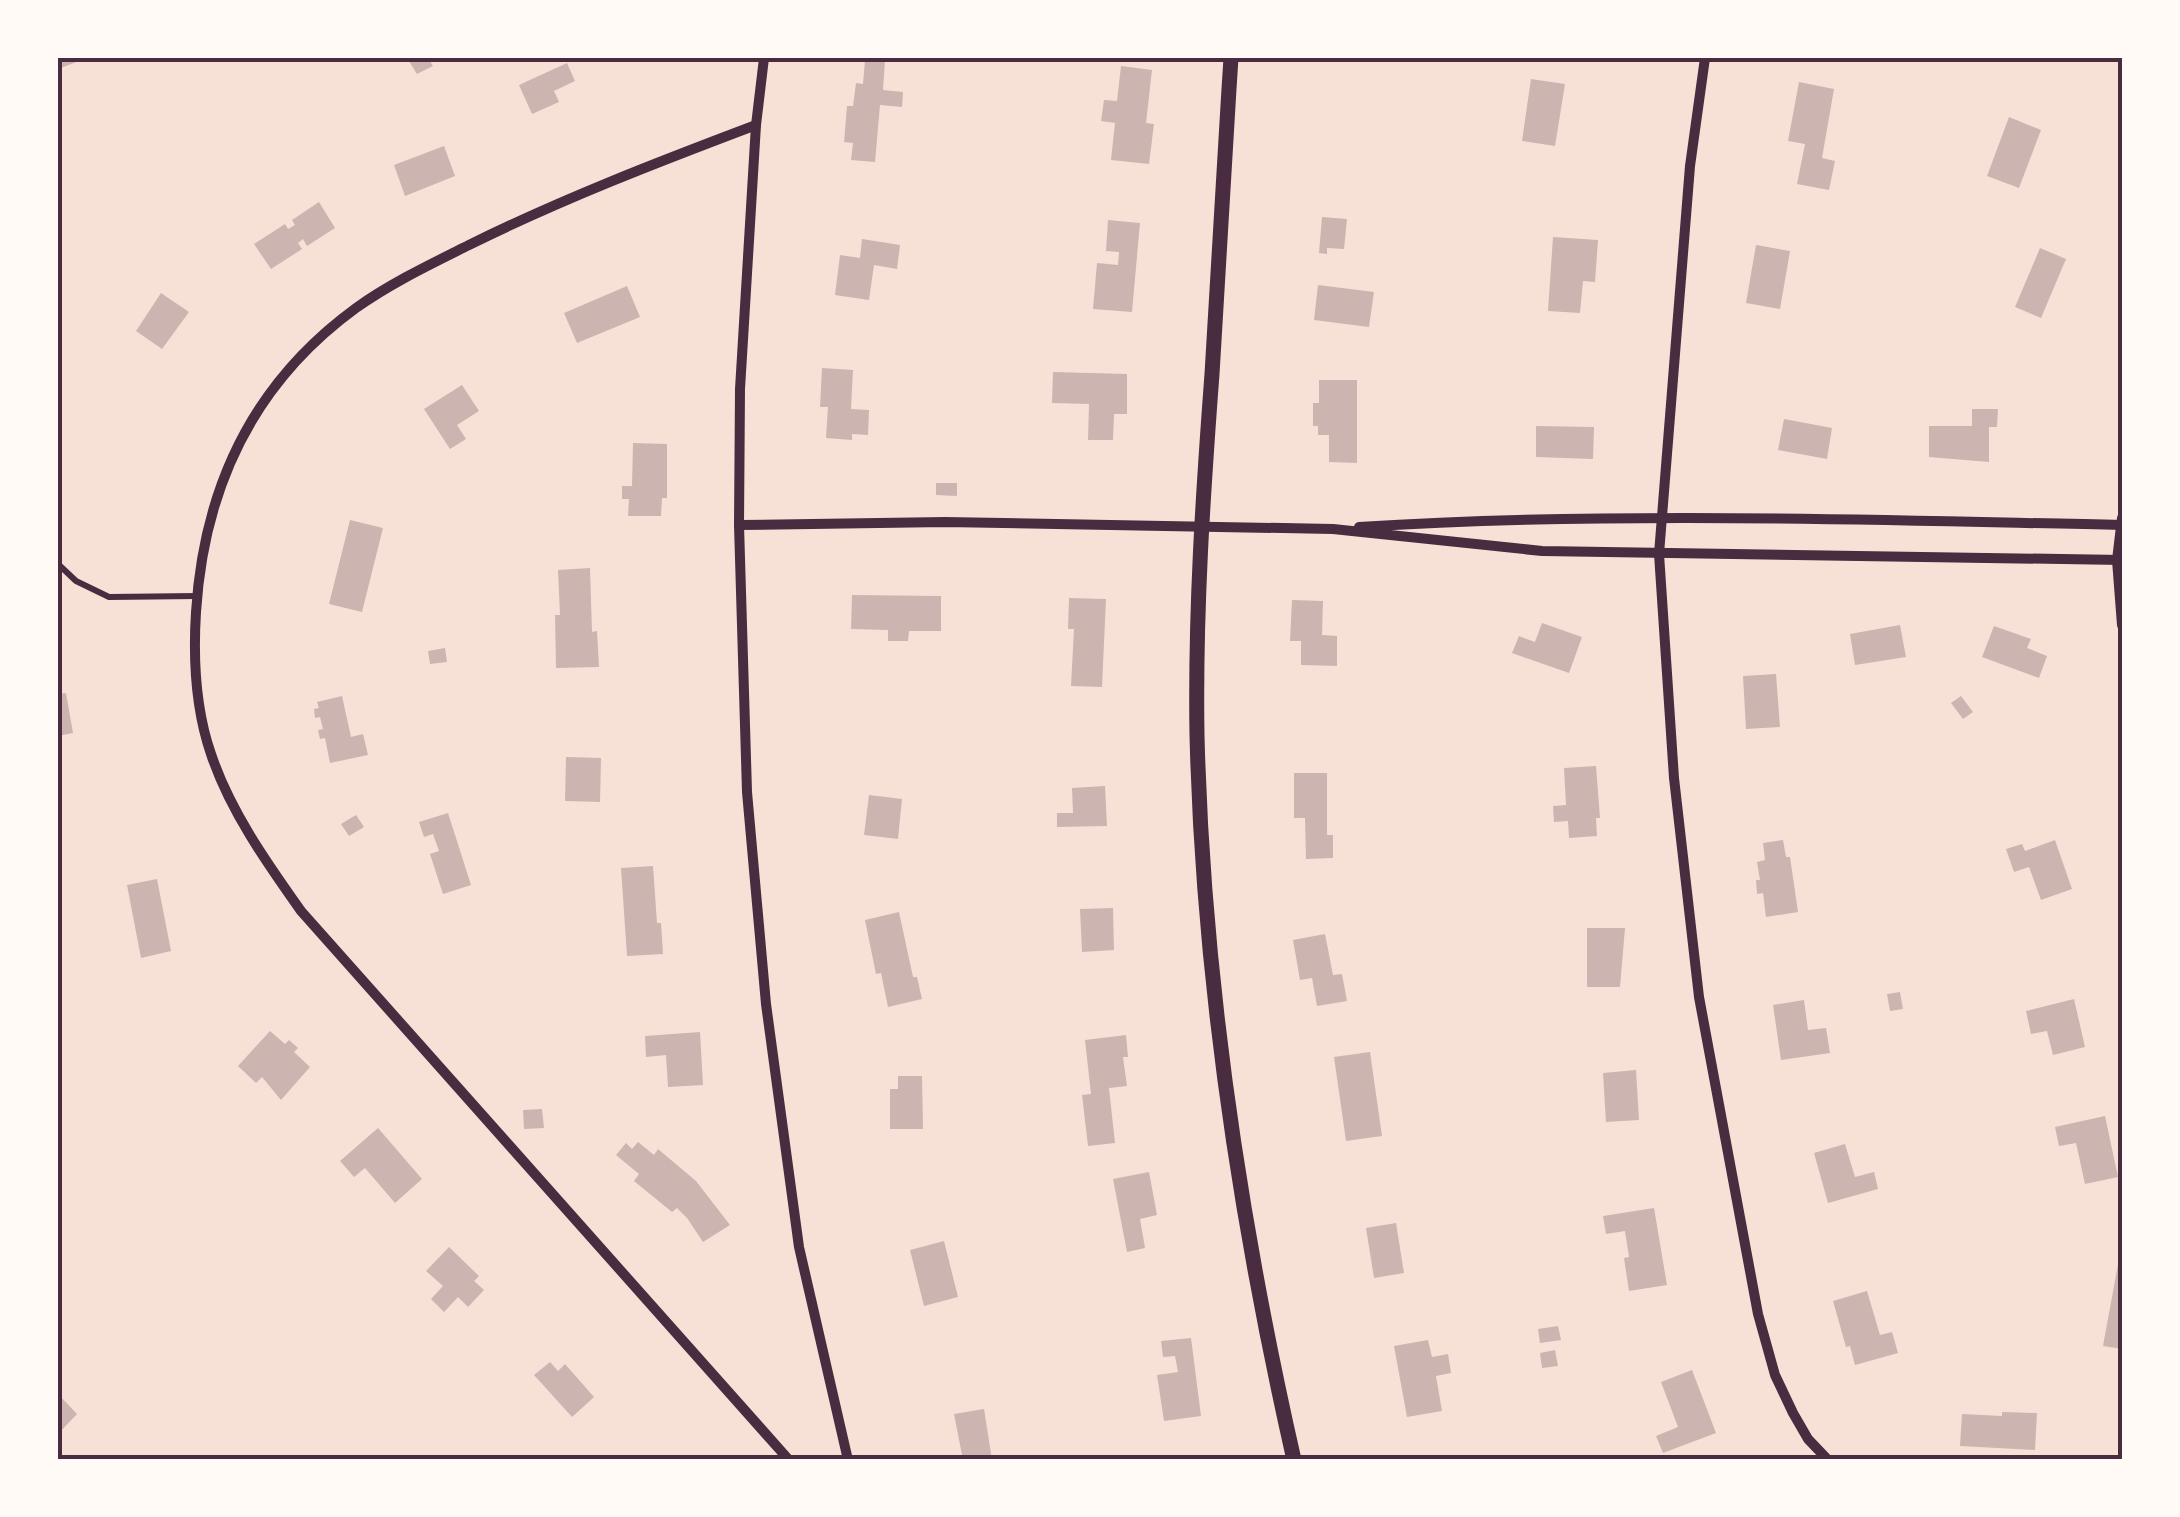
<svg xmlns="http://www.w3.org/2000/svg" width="2180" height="1517" viewBox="0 0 2180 1517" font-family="Ubuntu,sans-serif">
<rect width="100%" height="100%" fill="#f7e1d7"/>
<g fill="#ccb4b1">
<path d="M58 58H87L58 69Z"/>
<path d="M407 58H428L433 66 417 74Z"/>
<path d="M865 60 885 61 883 90 903 92 902 107 880 105 875 162 851 160 853 143 844 142 847 106H853L856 83 863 84Z"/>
<path d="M567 63 575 81 554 91 559 102 532 114 519 85Z"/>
<path d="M1121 66 1152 70 1146 123 1154 124 1149 164 1111 160 1115 123 1101 121 1104 100 1117 101Z"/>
<path d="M1531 79 1565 84 1555 146 1522 141Z"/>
<path d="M1799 82 1834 89 1822 158 1835 161 1829 190 1797 184 1805 144 1788 141Z"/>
<path d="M2009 117 2041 130 2019 188 1987 176Z"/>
<path d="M444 146 455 176 405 196 394 165Z"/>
<path d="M319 202 335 228 307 246 303 239 298 243 302 249 271 269 254 244 285 224 288 229 295 225 292 220Z"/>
<path d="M1322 217 1347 219 1344 249 1327 248V254L1319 253Z"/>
<path d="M1108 220 1140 223 1132 312 1093 309 1097 263 1118 265 1119 252 1106 251Z"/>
<path d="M1553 237 1598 240 1595 282 1583 281 1580 313 1548 311Z"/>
<path d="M862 239 900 245 897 269 874 265 869 300 835 295 840 255 860 258Z"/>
<path d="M1756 245 1790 251 1780 309 1746 303Z"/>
<path d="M2040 248 2066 259 2041 318 2015 307Z"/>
<path d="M1318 285 1374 292 1369 327 1314 320Z"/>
<path d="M627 286 640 317 577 343 564 313Z"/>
<path d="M161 293 189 312 162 349 136 331Z"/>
<path d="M822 368 853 370 851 409 869 410 868 435 852 434V440L826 438 828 407H820Z"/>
<path d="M1053 372 1127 374V414H1114L1113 440H1088L1089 404 1052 403Z"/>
<path d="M1319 380H1357V463L1329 462V435H1318V426H1313V403H1319Z"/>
<path d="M462 385 479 411 457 425 466 439 450 449 424 409Z"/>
<path d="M1972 409H1998L1997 427H1989V462L1929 457V426H1972Z"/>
<path d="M1784 419 1832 428 1827 459 1778 450Z"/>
<path d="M1536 426 1594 427 1593 459 1536 457Z"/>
<path d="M633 443 667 444V498H662L661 516H628L629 499H622V486H632Z"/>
<path d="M936 483H957V496L936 495Z"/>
<path d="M350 520 383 528 362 612 329 604Z"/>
<path d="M590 568 592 632 597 631 599 667 556 668 555 615H560L558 570Z"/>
<path d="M852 595 941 596V631H909L908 641H888V630L851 629Z"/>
<path d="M1069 598 1106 599 1102 687 1071 686 1074 629H1068Z"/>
<path d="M1292 600 1323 601 1322 635 1337 636V666L1301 665V641H1290Z"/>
<path d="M1542 623 1582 637 1569 673 1512 653 1519 636 1535 642Z"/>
<path d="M1900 625 1906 657 1855 665 1850 634Z"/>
<path d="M1994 626 2031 639 2027 648 2047 656 2039 678 1982 657Z"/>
<path d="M445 648 447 662 430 664 428 651Z"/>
<path d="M1776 674 1780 727 1746 729 1743 676Z"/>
<path d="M66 693 73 733 58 736V694Z"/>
<path d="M342 696 351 737 363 734 368 755 330 763 325 738 320 739 318 730 323 729 320 717 315 718 314 709 319 708 317 702Z"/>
<path d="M1961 696 1973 712 1963 719 1951 703Z"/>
<path d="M566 757 601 758 600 802 565 801Z"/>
<path d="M1596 766 1600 818H1596L1597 836 1569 838 1568 821 1554 822 1553 806 1566 805 1564 768Z"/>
<path d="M1294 773H1327V835H1333V858L1306 859 1305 818H1294Z"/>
<path d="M1105 786 1107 826 1057 827V813H1073L1072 788Z"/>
<path d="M869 795 902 799 898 839 864 835Z"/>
<path d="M448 813 471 885 443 894 430 854 439 851 433 834 424 837 419 822Z"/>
<path d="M356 815 364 827 349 836 341 824Z"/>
<path d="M1783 840 1786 857H1790L1798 912 1766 917 1763 893 1757 894 1756 880H1760L1757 862 1765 860 1763 843Z"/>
<path d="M2055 840 2072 889 2041 900 2029 867 2014 872 2006 849 2022 844 2025 851Z"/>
<path d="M653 866 657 923H661L663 954 627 956 621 868Z"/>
<path d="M157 879 171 951 141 958 127 885Z"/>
<path d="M1113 908 1114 950 1082 952 1080 909Z"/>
<path d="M899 912 913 977H917L922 999 888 1007 881 973 876 974 865 920Z"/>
<path d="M1587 928H1625L1620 987H1587Z"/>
<path d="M1325 934 1333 975 1342 974 1347 1001 1317 1006 1312 978 1300 980 1293 940Z"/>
<path d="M1900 992 1903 1009 1890 1011 1887 994Z"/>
<path d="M2074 999 2085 1047 2053 1055 2047 1031 2031 1034 2026 1011Z"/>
<path d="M1804 1000 1808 1030 1826 1028 1830 1053 1781 1060 1773 1005Z"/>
<path d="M270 1031 285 1044 289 1040 298 1048 294 1052 310 1067 281 1100 262 1077 256 1083 238 1066Z"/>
<path d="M700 1032 703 1085 668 1087 666 1055 646 1057 645 1036Z"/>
<path d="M1126 1035 1128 1057H1123L1127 1086 1109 1088 1115 1143 1088 1146 1082 1095 1091 1094 1085 1040Z"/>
<path d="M1370 1052 1382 1136 1346 1141 1334 1057Z"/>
<path d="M1636 1070 1639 1120 1606 1122 1603 1073Z"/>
<path d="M898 1076H922L923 1129H890V1089H898Z"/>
<path d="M542 1109 544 1128 524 1129 523 1110Z"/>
<path d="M2105 1116 2118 1177 2085 1184 2076 1143 2059 1146 2055 1127Z"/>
<path d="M378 1128 422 1179 395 1203 365 1168 354 1177 340 1161Z"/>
<path d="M638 1142 654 1155 658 1149 696 1181 730 1225 703 1242 687 1218 677 1208 672 1212 634 1181 639 1174 616 1155 626 1143 632 1149Z"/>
<path d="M1845 1144 1855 1177 1874 1172 1878 1189 1828 1203 1814 1153Z"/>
<path d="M1149 1172 1157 1215 1140 1219 1145 1248 1127 1252 1113 1179Z"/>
<path d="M1654 1208 1667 1285 1629 1291 1624 1258 1629 1257 1625 1231 1606 1234 1603 1216Z"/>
<path d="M1396 1223 1404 1273 1374 1278 1366 1228Z"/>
<path d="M944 1241 958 1297 924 1306 910 1250Z"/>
<path d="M449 1247 479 1276 474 1281 484 1290 468 1307 458 1297 444 1312 431 1299 443 1286 426 1271Z"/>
<path d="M2121 1248H2122V1349L2103 1346Z"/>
<path d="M1867 1291 1880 1335 1892 1332 1898 1353 1855 1365 1850 1346 1846 1347 1833 1301Z"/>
<path d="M1558 1326 1561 1340 1540 1343 1538 1329Z"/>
<path d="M1191 1338 1201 1416 1164 1421 1157 1375 1178 1372 1175 1356 1163 1357 1161 1341Z"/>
<path d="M1428 1340 1432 1357 1448 1354 1451 1373 1436 1376 1442 1411 1407 1417 1394 1346Z"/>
<path d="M1555 1350 1558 1366 1542 1368 1540 1353Z"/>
<path d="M550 1362 558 1371 565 1364 594 1397 572 1417 534 1375Z"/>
<path d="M1692 1370 1716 1433 1663 1453 1656 1436 1678 1427 1661 1382Z"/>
<path d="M58 1394 77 1414 58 1434Z"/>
<path d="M984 1409 992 1460H963L954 1414Z"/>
<path d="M2002 1412 2037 1413 2035 1450 1960 1446 1962 1414 2002 1416Z"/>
</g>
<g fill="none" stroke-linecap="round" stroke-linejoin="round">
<path stroke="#4a2c40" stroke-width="6" d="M58 564 76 581 109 597 197 596"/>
<g stroke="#4a2c40" stroke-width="10">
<path d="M764 58 756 125 740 389 739 525 747 792 766 1004 799 1247 848 1460"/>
<path d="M1705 58 1690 166 1659 554 1674 778 1699 997 1758 1314 1775 1375 1793 1413 1808 1439 1828 1460"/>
<path d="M756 125C658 162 562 199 469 245 431 264 391 283 356 308 253 383 204 486 196 612 193 660 195 708 211 754 230 811 267 863 301 911L789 1460"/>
<path d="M2122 518 2117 560 2122 625"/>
<path d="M739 525 945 522 1333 529 1542 551 2122 560"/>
<path d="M1359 527C1613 511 1868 520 2122 525"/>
</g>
<path stroke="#4a2c40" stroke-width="15" d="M1231 58C1224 163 1219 268 1212 374 1203 494 1195 614 1197 735 1203 979 1240 1222 1294 1460"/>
</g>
<rect width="2180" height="1517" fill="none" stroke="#fffaf5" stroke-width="120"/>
<rect x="60" y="60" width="2060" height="1397" fill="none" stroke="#4a2c40" stroke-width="4"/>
</svg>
